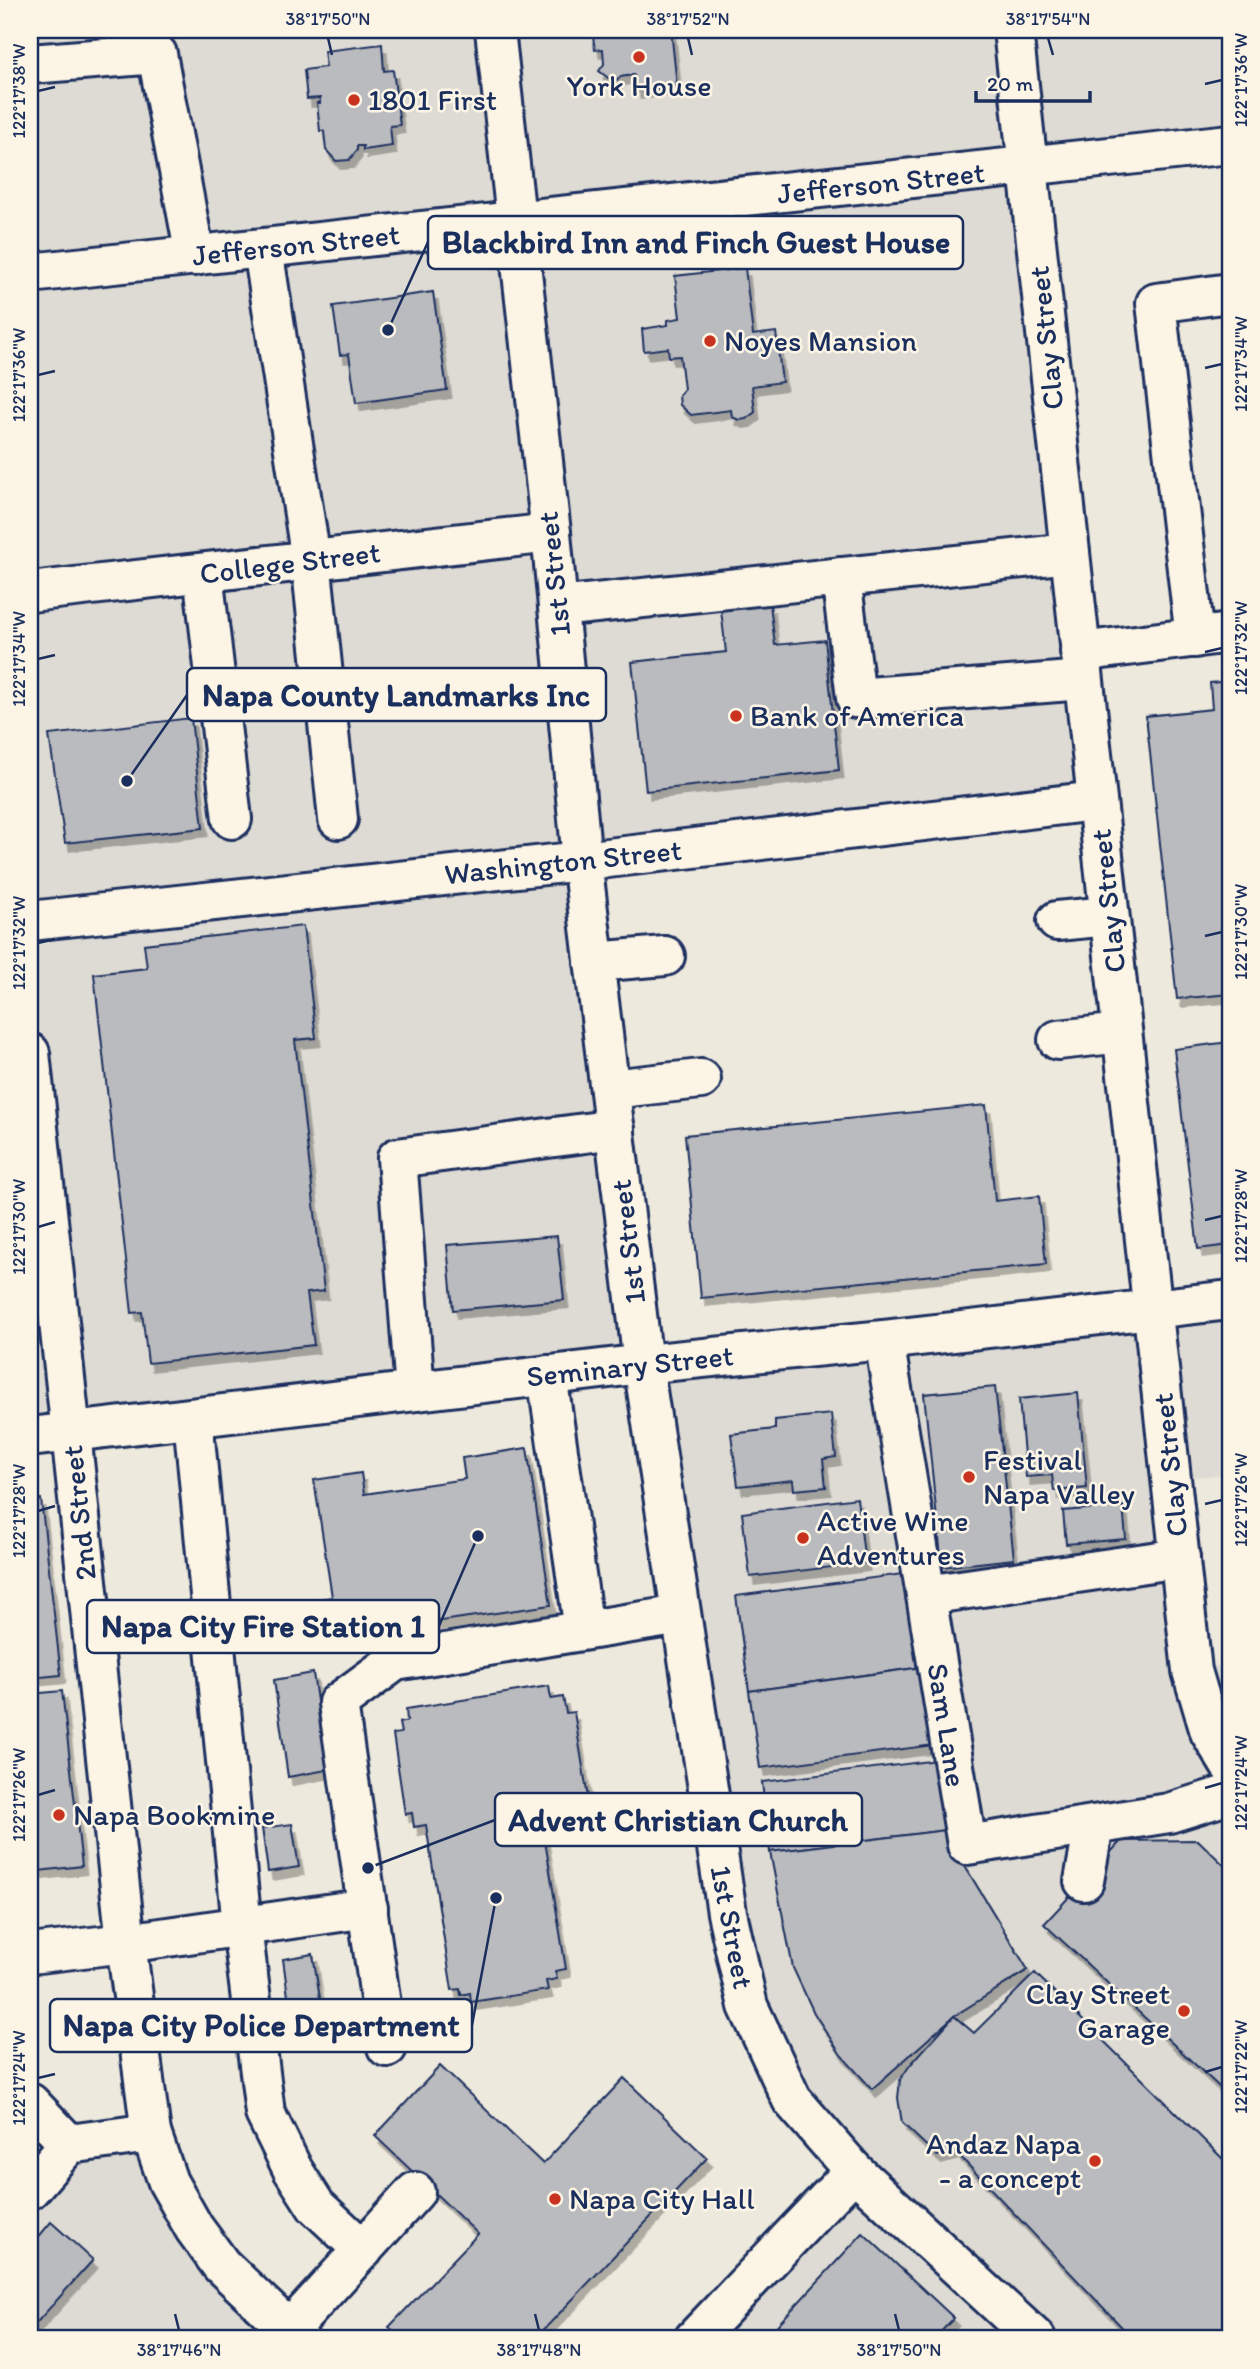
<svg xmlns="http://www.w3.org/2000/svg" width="1260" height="2369" viewBox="0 0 1260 2369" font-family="Itim,sans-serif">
<defs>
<filter id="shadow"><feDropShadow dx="4.5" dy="8" stdDeviation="0" flood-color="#0004"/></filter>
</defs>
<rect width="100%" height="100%" fill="#eee9dd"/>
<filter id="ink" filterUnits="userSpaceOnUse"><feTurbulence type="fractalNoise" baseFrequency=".0143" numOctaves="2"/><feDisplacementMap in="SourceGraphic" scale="14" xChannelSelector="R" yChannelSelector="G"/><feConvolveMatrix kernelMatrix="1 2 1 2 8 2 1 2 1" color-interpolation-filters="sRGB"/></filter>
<g filter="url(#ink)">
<g fill="#dedbd4">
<path d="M30 30H1230V144L1028 167 1096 801 582 861 643 1363 1230 1300V1474L1172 1479 1193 1671 1230 1663V2339H694L854 2171 748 2006 643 1364 30 1437Z"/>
<path d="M151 2133 168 2182 299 2339H30V2189L69 2144Z"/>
</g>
<g fill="#babbbe" stroke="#1b2f5e" stroke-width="2" filter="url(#shadow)">
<path d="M592 30H671L677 86 636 91 634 75 620 77 615 83 599 71 604 64 603 49 595 50Z"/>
<path d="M382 44 384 71 393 70 400 125 390 126 392 146 363 150V146H357V150L349 160 336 161 326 150 324 131H320L317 103H320V98L307 99 304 70 326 67 324 51Z"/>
<path d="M745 268 753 335 776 332 782 382 752 386 755 412 746 419 739 420 732 417 731 410 691 415 680 405 679 395 684 389 680 356 669 357 668 348 644 351 642 329 668 325V320L680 318 675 276Z"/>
<path d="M433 292 447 390 356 403 349 354 340 355 333 306Z"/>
<path d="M770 604 775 645 825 640 839 770 646 791 632 662 726 652 721 610Z"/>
<path d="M1230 681V994L1177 999 1146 716 1212 709 1210 683Z"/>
<path d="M191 718 203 828 65 843 49 735Z"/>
<path d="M303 926 316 1038 295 1040 324 1291 307 1293 314 1345 148 1363 142 1312 132 1313 94 974 147 968 144 944Z"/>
<path d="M1230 1042V1245L1198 1249 1174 1049Z"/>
<path d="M986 1105 995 1201 1039 1196 1046 1264 701 1298 685 1135Z"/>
<path d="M557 1236 564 1300 453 1310 447 1245Z"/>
<path d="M995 1387 1014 1559 942 1567 924 1394Z"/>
<path d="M1078 1393 1087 1488 1054 1491 1052 1475 1026 1477 1019 1399Z"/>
<path d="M831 1414 836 1457 823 1459 826 1487 794 1490 793 1480 738 1486 731 1434 775 1429V1420Z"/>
<path d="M527 1448 551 1605 319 1639 313 1600 332 1597 314 1480 361 1473 364 1494 465 1479 462 1458Z"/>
<path d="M857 1498 865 1563 750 1577 742 1513Z"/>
<path d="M41 1499 61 1675 30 1678V1500Z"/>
<path d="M1123 1506 1126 1539 1066 1544 1063 1511Z"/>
<path d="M910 1573 923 1667 749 1691 736 1596Z"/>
<path d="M923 1667 934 1745 760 1768 749 1691Z"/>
<path d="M313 1673 327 1770 288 1777 274 1680Z"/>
<path d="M549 1686 551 1699 563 1697 566 1713 574 1712 588 1798 571 1801 572 1811 541 1816 566 1969 555 1971 557 1979 546 1981 548 1990 471 2002 470 1993 461 1995 460 1989 452 1990 426 1825 414 1827 412 1813 405 1814 393 1734 401 1733 399 1723 407 1721 406 1709Z"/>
<path d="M62 1691 82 1866 30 1872V1694Z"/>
<path d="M945 1759 954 1829 770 1852 762 1782Z"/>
<path d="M292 1824 299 1867 268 1872 262 1828Z"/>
<path d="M954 1829 963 1863 1028 1970 954 2016 872 2089 841 2055 814 2013 793 1968 770 1852Z"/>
<path d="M1198 1840 1230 1871V2097L1044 1924 1121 1841Z"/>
<path d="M313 1954 320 1998 289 2004 283 1959Z"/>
<path d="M1035 1973 1230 2166V2335L1226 2339H1133L955 2151 937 2156 902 2123 898 2098 900 2080 910 2065 954 2016 974 2033Z"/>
<path d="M440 2066 543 2164 624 2078 707 2158 535 2339H401L389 2327 478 2234 375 2136Z"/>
<path d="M51 2222 93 2260 30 2330V2247Z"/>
<path d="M863 2233 954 2318 934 2339H776L770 2333Z"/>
</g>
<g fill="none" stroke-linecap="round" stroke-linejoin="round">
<g stroke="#1b2f5e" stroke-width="44">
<g id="minor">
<path d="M1013 30 1192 1671 1210 1732 1230 1765"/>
<path d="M30 64 157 54 195 256"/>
<path d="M263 249 311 560 338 819"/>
<path d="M203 573 232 819"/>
<path d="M841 577 856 698 1083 680"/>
<path d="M30 592 551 533"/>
<path d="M558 607 1070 553"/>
<path d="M1195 638 1156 303 1230 293"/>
<path d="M1080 652 1230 633"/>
<path d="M30 921 582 861 1096 801"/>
<path d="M1057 921 1109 916"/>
<path d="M594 962 665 956"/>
<path d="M1058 1040 1122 1033"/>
<path d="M30 1053 126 1943 151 2133 168 2182 194 2228 221 2265 299 2339"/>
<path d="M610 1089 701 1079"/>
<path d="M884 1340 967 1845 1169 1813 1230 1794"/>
<path d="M547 1375 584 1630"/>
<path d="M415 1391 397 1158 615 1129"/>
<path d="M193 1418 242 1927 265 2113 293 2170 316 2206 363 2250"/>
<path d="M30 1437 643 1364 884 1340 1230 1300"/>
<path d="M926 1595 1180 1558"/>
<path d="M1084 1881 1094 1825"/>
<path d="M30 1954 126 1943 368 1908"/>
<path d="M387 2047 338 1703 395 1661 681 1615"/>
<path d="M30 2103 69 2144"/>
<path d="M30 2189 69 2144 151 2133"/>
<path d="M281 2339 415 2192"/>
<path d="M694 2339 854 2171"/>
</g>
</g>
<g stroke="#1b2f5e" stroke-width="44">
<g id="major">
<path d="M495 30 551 533 582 861 643 1364 727 1913 748 2006 792 2100 820 2132 854 2171 1036 2339"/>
<path d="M30 273 1230 144"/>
</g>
</g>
<use href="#minor" stroke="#fcf5e5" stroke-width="38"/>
<use href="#major" stroke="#fcf5e5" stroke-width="38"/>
</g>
</g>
<path fill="none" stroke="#1b2f5e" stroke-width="2.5" d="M328 38 332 55M688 38 692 55M1048 38 1053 55M1205 84 1222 80M38 91 55 87M1205 368 1222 364M38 375 55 371M1205 652 1222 648M38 659 55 655M1205 936 1222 932M38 943 55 939M1205 1220 1222 1216M38 1227 55 1222M1205 1504 1222 1500M38 1511 55 1506M1205 1788 1222 1783M38 1795 55 1790M1205 2072 1222 2067M38 2078 55 2074M175 2314 179 2330M535 2314 539 2330M895 2314 899 2330"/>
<g fill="#c8321e" stroke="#fcf5e5" stroke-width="2.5">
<circle cx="639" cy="57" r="7"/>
<circle cx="354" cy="100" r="7"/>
<circle cx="710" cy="341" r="7"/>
<circle cx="736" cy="716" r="7"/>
<circle cx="969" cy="1477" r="7"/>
<circle cx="803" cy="1538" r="7"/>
<circle cx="59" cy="1815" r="7"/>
<circle cx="1184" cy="2011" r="7"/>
<circle cx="1095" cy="2161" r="7"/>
<circle cx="555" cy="2199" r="7"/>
</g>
<g text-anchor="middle" stroke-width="5" stroke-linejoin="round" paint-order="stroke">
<g font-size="30" fill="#1b2f5e" stroke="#fcf5e5" text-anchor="start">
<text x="639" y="96" text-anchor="middle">York House</text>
<text x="368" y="110">1801 First</text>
<text x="724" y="351">Noyes Mansion</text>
<text x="750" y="726">Bank of America</text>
<text x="983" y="1470">Festival<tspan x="983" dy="34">Napa Valley</tspan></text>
<text x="817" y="1531">Active Wine<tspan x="817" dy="34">Adventures</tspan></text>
<text x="73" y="1825">Napa Bookmine</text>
<text x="1170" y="2004" text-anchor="end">Clay Street<tspan x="1170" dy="34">Garage</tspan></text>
<text x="1081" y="2154" text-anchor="end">Andaz Napa<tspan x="1081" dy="34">- a concept</tspan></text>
<text x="569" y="2209">Napa City Hall</text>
</g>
<g font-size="30" fill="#1b2f5e" stroke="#fcf5e5">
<text transform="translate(881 183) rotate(-6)" y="10">Jefferson Street</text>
<text transform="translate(296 245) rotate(-6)" y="10">Jefferson Street</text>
<text transform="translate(1046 338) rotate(-96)" y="10">Clay Street</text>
<text transform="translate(290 563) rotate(-7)" y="10">College Street</text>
<text transform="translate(554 574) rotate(-96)" y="10">1st Street</text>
<text transform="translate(563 862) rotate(-6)" y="10">Washington Street</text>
<text transform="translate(1108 901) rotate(-96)" y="10">Clay Street</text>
<text transform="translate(628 1242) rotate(-97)" y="10">1st Street</text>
<text transform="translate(630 1366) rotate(-6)" y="10">Seminary Street</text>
<text transform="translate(1170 1465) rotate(-96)" y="10">Clay Street</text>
<text transform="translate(79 1513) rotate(-96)" y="10">2nd Street</text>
<text transform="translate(947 1725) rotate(81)" y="10">Sam Lane</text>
<text transform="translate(732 1927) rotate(79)" y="10">1st Street</text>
</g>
</g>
<path fill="none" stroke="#1b2f5e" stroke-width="2.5" d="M388 330L428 242M127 781L187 695M478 1536L439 1626M368 1868L495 1820M496 1898L472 2025"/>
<g fill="#1b2f5e" stroke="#fcf5e5" stroke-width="2.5">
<circle cx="388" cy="330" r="7"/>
<circle cx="127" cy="781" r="7"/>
<circle cx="478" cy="1536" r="7"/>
<circle cx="368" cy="1868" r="7"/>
<circle cx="496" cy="1898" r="7"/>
</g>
<g fill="#fcf5e5" stroke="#1b2f5e" stroke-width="2.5">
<rect x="428" y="216" width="535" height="53" rx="7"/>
<rect x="187" y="668" width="419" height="53" rx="7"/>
<rect x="87" y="1600" width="352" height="53" rx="7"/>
<rect x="495" y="1793" width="367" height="53" rx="7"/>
<rect x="50" y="1999" width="422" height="53" rx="7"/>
</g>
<g font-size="32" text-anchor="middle" font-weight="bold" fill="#1b2f5e">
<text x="696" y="253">Blackbird Inn and Finch Guest House</text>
<text x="396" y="706">Napa County Landmarks Inc</text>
<text x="263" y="1637">Napa City Fire Station 1</text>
<text x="678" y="1831">Advent Christian Church</text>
<text x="261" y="2036">Napa City Police Department</text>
</g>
<rect width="1260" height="2369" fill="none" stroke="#fcf5e5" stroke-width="77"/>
<path d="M976 91v10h114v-10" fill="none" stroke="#1b2f5e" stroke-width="3.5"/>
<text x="987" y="91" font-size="21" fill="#1b2f5e" stroke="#fcf5e5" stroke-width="5" paint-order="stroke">20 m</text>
<rect x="38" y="38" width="1184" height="2292" fill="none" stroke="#1b2f5e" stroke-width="2.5"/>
<g font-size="18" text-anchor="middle" fill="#1b2f5e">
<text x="328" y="25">38°17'50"N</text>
<text x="688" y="25">38°17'52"N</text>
<text x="1048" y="25">38°17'54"N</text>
<text transform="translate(1241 80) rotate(-90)" y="6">122°17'36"W</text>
<text transform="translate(19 91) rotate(-90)" y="6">122°17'38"W</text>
<text transform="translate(1241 364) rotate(-90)" y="6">122°17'34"W</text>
<text transform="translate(19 375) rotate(-90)" y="6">122°17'36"W</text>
<text transform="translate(1241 648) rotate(-90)" y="6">122°17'32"W</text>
<text transform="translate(19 659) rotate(-90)" y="6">122°17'34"W</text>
<text transform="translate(1241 932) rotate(-90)" y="6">122°17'30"W</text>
<text transform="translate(19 943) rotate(-90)" y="6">122°17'32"W</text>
<text transform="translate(1241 1216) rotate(-90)" y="6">122°17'28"W</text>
<text transform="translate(19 1227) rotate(-90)" y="6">122°17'30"W</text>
<text transform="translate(1241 1500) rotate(-90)" y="6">122°17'26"W</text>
<text transform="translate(19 1511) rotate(-90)" y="6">122°17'28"W</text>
<text transform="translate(1241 1783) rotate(-90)" y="6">122°17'24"W</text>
<text transform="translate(19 1795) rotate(-90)" y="6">122°17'26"W</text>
<text transform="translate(1241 2067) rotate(-90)" y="6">122°17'22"W</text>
<text transform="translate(19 2078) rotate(-90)" y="6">122°17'24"W</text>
<text x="179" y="2356">38°17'46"N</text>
<text x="539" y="2356">38°17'48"N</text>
<text x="899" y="2356">38°17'50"N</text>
</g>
</svg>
